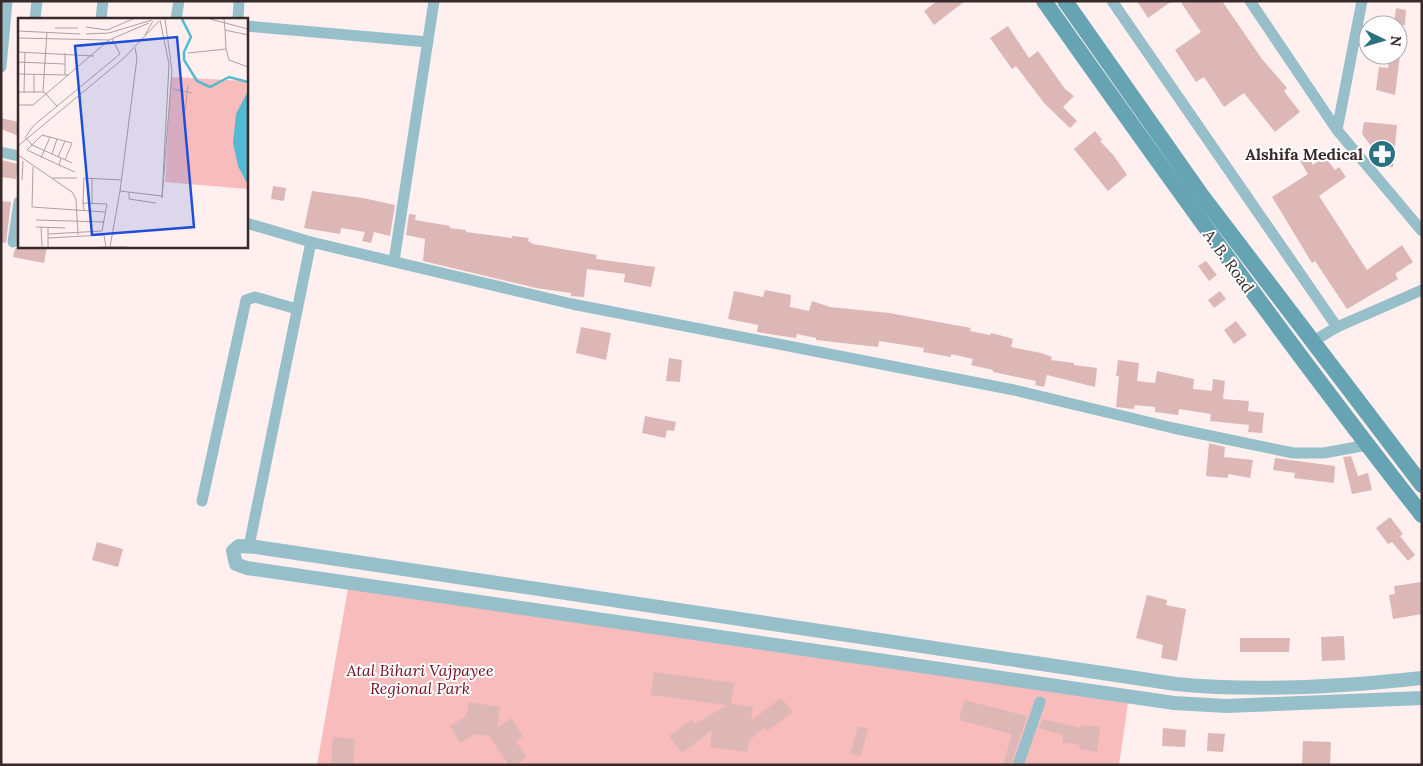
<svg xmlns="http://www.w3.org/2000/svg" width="1423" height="766" viewBox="0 0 1423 766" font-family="Lora,serif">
<rect width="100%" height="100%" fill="#ffefef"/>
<path fill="#f8bcbc" d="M349 583 1129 696 1119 765H317Z"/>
<g fill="#dcb7b6">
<path d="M937 1H965L934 25 924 11Z"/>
<path d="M1137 1H1172L1148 18Z"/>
<path d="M1180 1H1222L1262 59 1287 88 1284 91 1300 112 1275 132 1244 93 1224 107 1204 77 1196 82 1175 50 1201 32Z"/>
<path d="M1396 8 1406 10 1405 25H1394Z"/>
<path d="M1008 26 1029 58 1038 51 1065 89 1074 96 1063 107 1077 121 1070 128 1044 103 1016 66 1012 69 990 38Z"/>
<path d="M1390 55H1400L1395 95 1376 90 1379 67 1388 68Z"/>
<path d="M1 118 19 122V136L1 129Z"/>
<path d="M1364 122 1397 125 1393 167H1387L1362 134Z"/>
<path d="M1095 131 1102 140 1100 141 1114 156 1127 175 1108 191 1074 149Z"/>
<path d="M1308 156 1313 165 1324 156 1335 170 1339 167 1346 177 1319 196 1367 270 1402 245 1413 262 1395 274 1398 279 1347 309 1315 261 1312 263 1272 197 1308 174 1300 161Z"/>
<path d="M1 160 18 164 16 179 1 177Z"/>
<path d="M273 186 286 188 284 201 271 199Z"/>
<path d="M312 191 363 198 395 205 390 236 374 232 371 243 362 241 365 232 341 228 340 234 304 228Z"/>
<path d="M1 201 11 202 6 243 1 242Z"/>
<path d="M409 214 416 215 415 220 450 226V228L466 230V232L512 238V236L529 238 528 241 533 244 597 255 596 259 655 267 651 287 624 282 625 274 587 269 584 297 571 296V293L536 288 423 261 425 239 406 235Z"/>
<path d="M19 246H47L44 263 13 257 15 249Z"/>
<path d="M1206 261 1217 275 1209 281 1198 266Z"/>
<path d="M765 290 791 295 790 307 809 311 812 301 830 307 889 313 971 328 970 331 990 335 991 333 999 335 1013 339 1011 347 1041 353 1052 357 1051 360 1074 363V365L1097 368 1095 387 1047 375 1044 387 1035 385 1036 381 993 372V370L971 365 973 359 951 354V357L923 352 924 348 879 341 878 347 816 340V338L797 334 796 338 775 335 757 332 758 325 728 319 734 291 763 297Z"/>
<path d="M1220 291 1226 299 1214 308 1208 300Z"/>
<path d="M1236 321 1247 335 1234 344 1224 330Z"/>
<path d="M581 327 611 333 606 360 576 353Z"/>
<path d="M669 358 682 360 680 382 666 381Z"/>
<path d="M1118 360 1139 363 1137 381 1155 383 1157 371 1194 379 1193 389 1212 391 1213 379 1225 381 1223 399 1249 401 1248 411 1264 413 1262 433 1248 432 1249 425 1210 421 1211 414 1179 409 1178 415 1155 412V407L1135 405 1134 409 1116 407 1119 376H1116Z"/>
<path d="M645 416 676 422 674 431 667 430 665 438 642 433Z"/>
<path d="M1209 443 1225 447 1224 457 1253 460 1250 478 1228 474V478L1206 476Z"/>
<path d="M1351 456 1358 476 1368 473 1372 490 1352 494 1343 457Z"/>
<path d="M1275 458 1335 466 1334 483 1294 478 1295 473 1273 470Z"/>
<path d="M1390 517 1403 534 1400 536 1415 555 1408 561 1392 542 1388 544 1376 528Z"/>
<path d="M97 542 123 549 118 567 92 560Z"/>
<path d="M1422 582V614L1393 619 1389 595 1395 594 1394 586Z"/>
<path d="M1147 595 1167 600 1166 605 1186 609 1177 661 1161 658 1163 645 1136 638Z"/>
<path d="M1344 636 1345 660 1322 661 1321 637Z"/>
<path d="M1240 638H1290L1289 652H1240Z"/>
<path d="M654 672 734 683 731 704 753 707 751 721 781 698 793 712 767 731 764 727 749 741 747 752 710 747 712 730 682 753 669 736 691 720 695 724 727 705 651 695Z"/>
<path d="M964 700 1027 716 1011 765H1003L1012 734 959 720Z"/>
<path d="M469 702 500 707 497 728 511 718 523 736 516 741 527 757 515 765H509L489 736 475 734 460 743 450 726 466 716Z"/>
<path d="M1042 719 1081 728V725L1100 727 1097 752 1079 749 1080 745 1062 742 1063 735 1039 728Z"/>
<path d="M858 726 868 728 861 756 850 754Z"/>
<path d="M1163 728 1186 730 1185 747 1162 746Z"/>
<path d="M1208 733 1225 734 1223 752 1207 751Z"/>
<path d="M333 737 355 739 353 765H331Z"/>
<path d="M1303 741 1331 742 1330 765H1302Z"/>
</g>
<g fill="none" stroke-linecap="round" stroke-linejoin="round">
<g stroke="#97bfc9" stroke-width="11">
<path d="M1112 1 1337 327 1422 290"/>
<path d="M1250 1 1337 130 1422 231"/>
<path d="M35 19 37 1"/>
<path d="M101 19 103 1"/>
<path d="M176 19 179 1"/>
<path d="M238 19 239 1"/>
<path d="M246 26 428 42"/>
<path d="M1 67 7 1"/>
<path d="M1337 130 1362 1"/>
<path d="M1 152 19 156"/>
<path d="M246 223 311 242"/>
<path d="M13 242 19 202"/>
<path d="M394 261 434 1"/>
<path d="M1312 342 1337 327"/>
<path d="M202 501 246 300 255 297 297 309"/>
<path d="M249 546 311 242 572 304 1014 390 1173 428 1293 453H1324L1367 445"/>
<path d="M1018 765 1040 702"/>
</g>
<path stroke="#97bfc9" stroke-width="14" d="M1422 678C1340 687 1257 692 1176 684L256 547 239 546 233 551 236 564 247 568 1174 703 1226 706 1422 698"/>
<g stroke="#67a4b3" stroke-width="16">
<path d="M1044 1C1167 175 1290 347 1422 515"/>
<path d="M1065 1 1202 196 1422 485"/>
</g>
</g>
<defs>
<g id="pharmacy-disc" transform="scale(1.4375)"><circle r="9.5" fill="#2b7080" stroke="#fff"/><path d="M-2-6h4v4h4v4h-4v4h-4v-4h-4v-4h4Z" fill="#fff"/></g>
</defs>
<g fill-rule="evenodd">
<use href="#pharmacy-disc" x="1382" y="154"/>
</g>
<g text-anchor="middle" stroke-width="4" stroke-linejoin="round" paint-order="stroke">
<g font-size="16" font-weight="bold" fill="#382a2a" stroke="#fff" text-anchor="end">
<text x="1363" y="160">Alshifa Medical</text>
</g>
<g font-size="16" fill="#382a2a" stroke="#fff">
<text transform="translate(1229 261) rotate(54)" y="6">A. B. Road</text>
</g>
<g font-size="16" font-style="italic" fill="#6e0d1e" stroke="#fff">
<text x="420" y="676">Atal Bihari Vajpayee<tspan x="420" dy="18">Regional Park</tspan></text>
</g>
</g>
<g transform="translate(18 18)">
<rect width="230" height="230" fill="#ffefef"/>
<path d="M153 59 228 63 230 171 147 164Z" fill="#f8bcbc"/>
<path d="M230 73V165H229L220 148 215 125 218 96Z" fill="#55bad1"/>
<path fill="none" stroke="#55bad1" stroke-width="2.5" d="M164 1 173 19 166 34V42L179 63 192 69 211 59 230 64"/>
<path fill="none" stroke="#afa0a0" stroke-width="1" d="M192 1 230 11M206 1 207 12 230 17M142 2 151 46 144 180M68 9 89 12 115 1M37 10H60M0 13 62 16M29 14 25 73 39 88M68 16 91 15 134 2M127 17 135 3M0 20 91 22M117 30 119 40 102 173 144 178M208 31 211 42 230 49M0 34 76 38M170 35 208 31 207 12M0 44 47 46M0 56 51 57M16 57V74M47 57V35M155 71 174 75M0 74H26M6 74 7 34M0 87H15L91 22 131 5M167 93 170 67M7 120 15 108 102 36 94 21M8 120 14 127 54 145M0 128 106 40 141 3M34 136 39 121M0 137 54 174 58 181 60 217M40 139 47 123M23 140 32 119M43 140 41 147 9 132 24 117 54 125 47 142M41 147 57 154M15 149 14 189 87 194M34 160H59M74 160V186M4 162 5 143M111 174V181L138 185M144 180 154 53 147 1M65 185 66 160 104 162M18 202 86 204M18 209 47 210M23 209 24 228M30 209V229M30 216 84 213 89 186 65 185 66 193M30 220 86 217 88 229M81 229H109M92 229 102 173"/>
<path fill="#1d4ed8" fill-opacity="0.15" stroke="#1d4ed8" stroke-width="2.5" d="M159 19 176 209 74 217 57 28Z"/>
<rect width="230" height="230" fill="none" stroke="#382a2a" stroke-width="2.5"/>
</g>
<rect width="1423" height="766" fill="none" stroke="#382a2a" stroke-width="5"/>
<g transform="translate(1383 40) rotate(95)"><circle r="24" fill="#ffffff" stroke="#afaaaa"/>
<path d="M0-4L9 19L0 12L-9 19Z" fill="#2b7080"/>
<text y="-8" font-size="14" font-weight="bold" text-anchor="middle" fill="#382a2a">N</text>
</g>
</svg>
